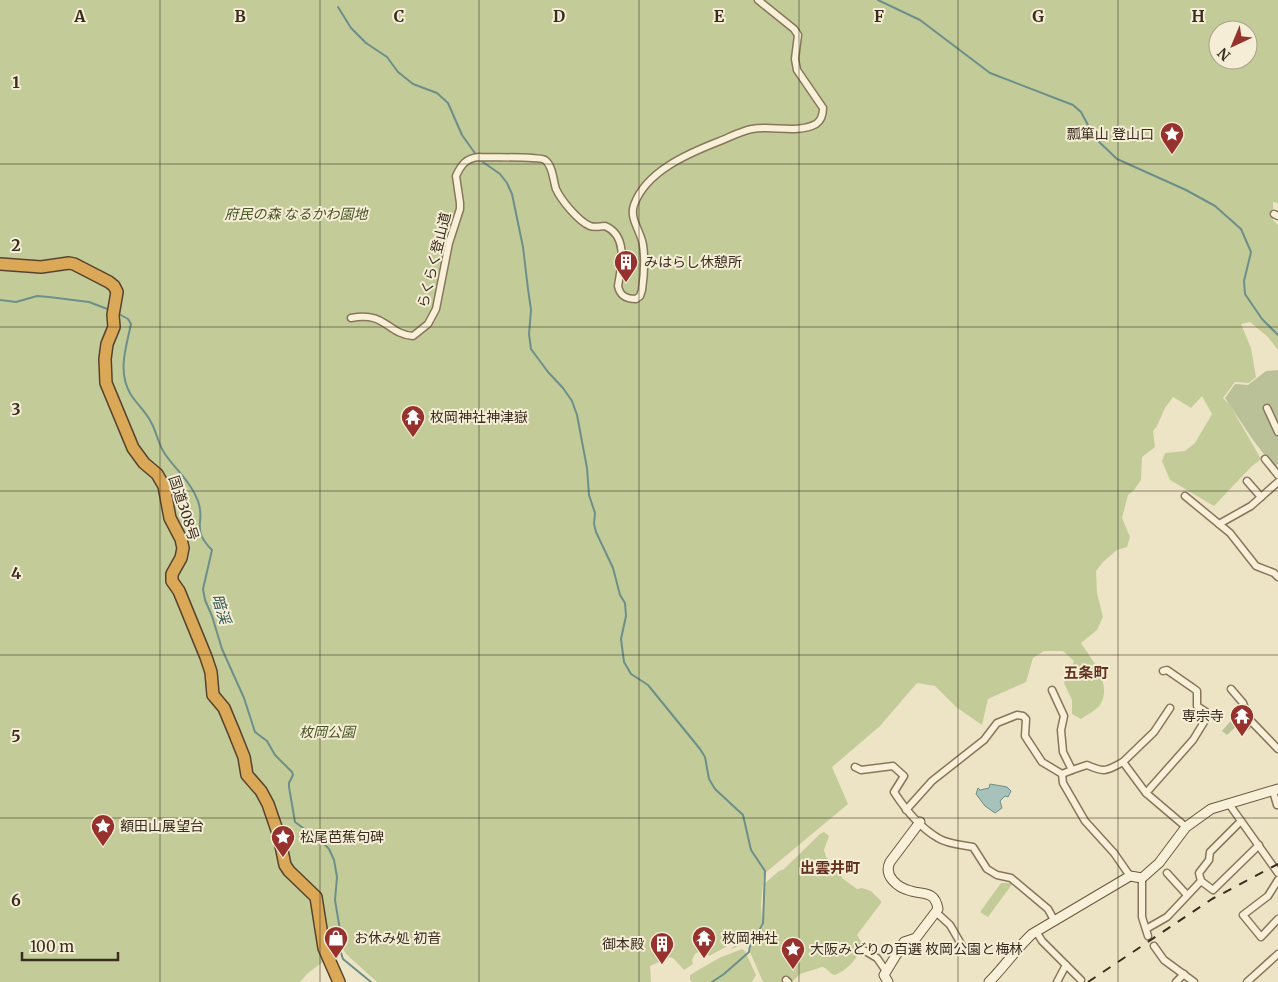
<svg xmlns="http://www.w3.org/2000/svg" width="1278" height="982" viewBox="0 0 1278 982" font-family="Merriweather,'Noto Sans JP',serif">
<rect width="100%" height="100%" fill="#ede4c5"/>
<g fill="#c3cc99" fill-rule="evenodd">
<path d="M0 0H1278V203L1273 202V220L1278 225V350L1268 337 1250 322 1241 324 1251 348 1256 377 1249 383 1235 382 1223 398 1230 405 1261 459 1251 467 1214 506 1170 480 1162 461 1165 453 1185 451 1195 443 1212 414 1202 396 1191 408 1173 397 1165 408 1157 426 1153 431 1155 447 1142 457 1141 480 1134 490 1128 495 1122 518 1130 537 1127 547 1117 550 1103 562 1096 571 1097 593 1103 617 1097 630 1081 643C1092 660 1113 684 1100 705 1097 710 1086 715 1081 719L1072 714V700L1064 683 1074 661 1063 651H1044L1033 658 1026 682 988 699 982 725 956 707 935 686 917 683 880 726 832 767 848 804 764 874 761 904 762 924 753 938 743 937 740 945 730 950 736 944 731 939 727 943 726 947 709 956 703 949 695 954 692 960 693 964 684 970 674 959 670 957 650 966 651 982H377L346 954 342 947 307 974 300 982H0ZM1218 30H1248V60H1218Z"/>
<path d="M824 832 829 836 824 850 826 857 840 870 842 878 857 889 862 888 871 891 881 901V903L857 935 863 945C857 959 849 969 835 975 829 974 828 968 822 967L800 974 792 982H763L750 952 751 946 763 926 764 884 779 871 784 869 820 834Z"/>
<path d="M1001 883H1013L988 917 980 912Z"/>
<path d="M742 949 745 951 756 975 752 982H692L690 980V975L719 958Z"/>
</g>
<g fill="#bac198">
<path d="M1278 370V464L1274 467 1253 440 1225 398 1235 384 1248 385 1266 371Z"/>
<path d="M1241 709 1245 718 1253 726 1249 730 1241 722 1227 735 1222 731Z"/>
</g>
<path fill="#a7c1bb" stroke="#6d8f89" d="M990 784 1007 787 1011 791 1008 797 1005 796 1000 801 1002 808 995 813 985 806 976 794 978 788 980 790 989 788Z"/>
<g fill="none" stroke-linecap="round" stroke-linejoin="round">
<g stroke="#6d8f89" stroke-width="2">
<path d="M878 0 920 20 990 73 1073 105 1081 112 1095 138 1117 159 1186 190 1215 206 1241 229 1251 252 1244 281 1245 294 1262 319 1278 335"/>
<path d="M338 7 351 28 366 43 387 57 398 72 413 84 437 93 448 103 462 135 477 156"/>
<path d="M480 160 500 174 507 183 512 194 523 247 528 289 531 310 529 334 531 349 548 372 563 388 572 401 577 415 587 468 589 495 595 513 594 524 596 532 613 568 620 595 625 603 626 616 621 639 624 662 631 674 648 685 700 749 705 757 709 779 715 789 743 815 751 850 765 871 763 923C759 933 749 941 749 952L724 974 712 982"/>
<path d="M0 300 16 302 37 296 49 297 89 302 110 310"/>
<path d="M119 314 128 319 131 324C126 348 117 372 131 395 137 404 146 412 151 422 157 433 158 444 165 454 176 470 191 482 198 501 206 523 190 528 212 550L203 589 205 600 212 616 222 649 244 698 255 732 267 741 275 755 292 772 293 775 289 783V787L295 822 322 842 329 849 334 860 337 877 335 900 340 930V950L343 959 371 982"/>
</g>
<g stroke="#88765b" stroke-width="9">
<g id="street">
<path d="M1274 214 1278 216"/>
<path d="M351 318C386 311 387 334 413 336L428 324 436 309 449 243 460 209V203L456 176C461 165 466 158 479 157 491 158 538 156 545 160 553 166 553 180 556 189 561 200 578 221 590 226 595 228 600 226 605 226 629 236 621 267 618 286 620 296 626 299 636 299L640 296 642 290C644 276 645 259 643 245 641 231 629 219 634 205 646 171 689 153 720 141 730 137 741 131 752 129 772 125 797 134 816 124 822 120 823 114 823 108L797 70 795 59 798 35 794 29 758 0"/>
<path d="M1267 408 1278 432"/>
<path d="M1265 459 1278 475"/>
<path d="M1247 481 1261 497"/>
<path d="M1185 496 1230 533 1256 566 1274 573 1278 577"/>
<path d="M1219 524 1251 506 1278 482"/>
<path d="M1231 689 1243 703 1249 719 1278 749"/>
<path d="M1052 690 1064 716 1061 730 1063 752 1072 770 1087 765C1105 773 1106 771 1123 762L1146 793 1186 827"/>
<path d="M1123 762 1154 732 1170 708"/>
<path d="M855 767 861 770 893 766 904 776 894 792C905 809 921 828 938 838 947 844 962 845 973 847L987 869 997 875 1011 878 1048 909 1054 920"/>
<path d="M1062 774 1063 783 1085 821 1114 853 1130 876"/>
<path d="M1273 791 1277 805"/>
<path d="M1146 793 1193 740 1209 714 1197 706V691L1193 688 1167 670 1163 671"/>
<path d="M1229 804 1278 873"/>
<path d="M906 810 932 781 984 740 997 723 1017 715 1023 716 1026 719 1025 736 1042 762 1062 774 1072 770"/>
<path d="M1167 873 1187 895"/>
<path d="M1142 878V917L1148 936"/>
<path d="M1278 880 1268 896 1243 915 1261 937 1278 919"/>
<path d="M1201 881 1199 873 1209 860 1210 852 1241 821"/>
<path d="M937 913 950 925 964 949"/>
<path d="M1146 929 1167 917 1201 881 1213 890 1259 845"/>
<path d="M1036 931 1042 941 1081 980"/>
<path d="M1154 946 1164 960 1194 982"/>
<path d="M860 948 877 958 886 971"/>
<path d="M786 980 788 982"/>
<path d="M1057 982 1066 965"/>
<path d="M1176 982 1184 974"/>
<path d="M1247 982 1278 954"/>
</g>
</g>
<g stroke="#6a573f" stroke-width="11">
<g id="secondary">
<path d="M888 982 884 975 904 942 916 938 938 909C935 891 925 895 911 891 898 888 883 876 890 862L920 822"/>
<path d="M989 982C1004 967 1016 949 1032 934L1130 876 1142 878 1159 863 1186 827 1211 809 1278 789"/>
</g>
</g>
<g stroke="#56442f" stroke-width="14">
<path id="highway" d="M0 264 41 267 69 263 74 264 109 282 114 286 117 292 113 315 114 327 107 344 105 359 106 383 133 448 144 463 157 474 164 486 170 518 181 539 183 548 181 558 172 574V581L179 591 206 657 211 672 213 695 224 708 234 732 244 757 247 775 261 791 268 804 279 836 285 865 289 871 316 897 324 948 339 982"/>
</g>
<use href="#street" stroke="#f8f0d8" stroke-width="6"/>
<use href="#secondary" stroke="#f8f0d8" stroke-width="9"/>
<use href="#highway" stroke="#dba858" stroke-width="11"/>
<path stroke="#392d1f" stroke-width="2" stroke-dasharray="9 9" stroke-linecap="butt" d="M1088 982 1212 899 1278 864"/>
</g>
<path fill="none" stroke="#392d1f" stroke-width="1" stroke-opacity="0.55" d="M160 0V982M320 0V982M479 0V982M639 0V982M799 0V982M958 0V982M1118 0V982M0 164H1278M0 327H1278M0 491H1278M0 655H1278M0 818H1278"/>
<defs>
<g id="sight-pin" transform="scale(1.25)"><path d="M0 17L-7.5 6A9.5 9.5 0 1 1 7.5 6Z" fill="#96312d" stroke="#f5edd5"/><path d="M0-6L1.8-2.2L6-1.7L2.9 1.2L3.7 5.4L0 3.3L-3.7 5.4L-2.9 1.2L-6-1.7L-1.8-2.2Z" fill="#fff"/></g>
<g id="building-pin" transform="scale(1.25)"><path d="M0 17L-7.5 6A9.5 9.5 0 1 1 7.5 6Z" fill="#96312d" stroke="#f5edd5"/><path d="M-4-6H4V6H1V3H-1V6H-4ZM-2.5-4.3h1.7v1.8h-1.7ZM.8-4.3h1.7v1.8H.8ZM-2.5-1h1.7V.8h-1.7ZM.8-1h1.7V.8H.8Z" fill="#fff"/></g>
<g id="temple-pin" transform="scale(1.25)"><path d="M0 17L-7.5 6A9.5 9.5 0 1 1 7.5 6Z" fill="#96312d" stroke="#f5edd5"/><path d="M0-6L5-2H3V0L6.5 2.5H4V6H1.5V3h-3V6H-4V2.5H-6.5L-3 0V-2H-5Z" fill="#fff"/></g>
<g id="shop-pin" transform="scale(1.25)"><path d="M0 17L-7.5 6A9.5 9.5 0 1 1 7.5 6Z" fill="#96312d" stroke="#f5edd5"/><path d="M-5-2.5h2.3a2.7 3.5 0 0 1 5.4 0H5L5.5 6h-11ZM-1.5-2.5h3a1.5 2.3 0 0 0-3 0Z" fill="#fff"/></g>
</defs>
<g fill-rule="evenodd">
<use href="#sight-pin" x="1172" y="134"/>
<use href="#building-pin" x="626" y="262"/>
<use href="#temple-pin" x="413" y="417"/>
<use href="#temple-pin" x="1242" y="716"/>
<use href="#sight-pin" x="103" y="826"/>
<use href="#sight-pin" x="283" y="837"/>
<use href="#shop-pin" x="336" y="938"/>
<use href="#temple-pin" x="704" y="938"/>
<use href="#building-pin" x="662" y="944"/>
<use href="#sight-pin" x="793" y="949"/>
</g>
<g text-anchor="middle" stroke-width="4" stroke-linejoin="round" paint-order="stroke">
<g font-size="14" fill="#392d1f" stroke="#f5edd5" text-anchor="start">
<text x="1154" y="139" text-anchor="end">瓢箪山 登山口</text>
<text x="644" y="267">みはらし休憩所</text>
<text x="430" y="422">枚岡神社神津嶽</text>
<text x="1224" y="721" text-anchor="end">専宗寺</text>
<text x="120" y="831">額田山展望台</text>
<text x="300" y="842">松尾芭蕉句碑</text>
<text x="354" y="943">お休み処 初音</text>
<text x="722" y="943">枚岡神社</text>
<text x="644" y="949" text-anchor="end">御本殿</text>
<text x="810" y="954">大阪みどりの百選 枚岡公園と梅林</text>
</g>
<g font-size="14" font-style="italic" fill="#465526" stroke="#f5edd5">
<text x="296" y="219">府民の森 なるかわ園地</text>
<text x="327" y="737">枚岡公園</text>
</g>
<g font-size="14" fill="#392d1f" stroke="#f5edd5">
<text transform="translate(434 260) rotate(-76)" y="5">らくらく登山道</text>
<text transform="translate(184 508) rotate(72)" y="5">国道308号</text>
</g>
<g font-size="15" font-style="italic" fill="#2f5858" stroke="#f5edd5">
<text transform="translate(221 609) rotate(73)" y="5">暗渓</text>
</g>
<g font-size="15" font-weight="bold" fill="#64311f" stroke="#f5edd5">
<text x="1086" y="678">五条町</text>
<text x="830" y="873">出雲井町</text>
</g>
</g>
<g font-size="16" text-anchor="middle" font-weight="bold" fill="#392d1f" stroke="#f5edd5" stroke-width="4" stroke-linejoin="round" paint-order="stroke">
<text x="80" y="22">A</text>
<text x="240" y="22">B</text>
<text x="399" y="22">C</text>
<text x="559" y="22">D</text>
<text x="719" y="22">E</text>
<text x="879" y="22">F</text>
<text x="1038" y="22">G</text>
<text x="1198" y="22">H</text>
<text x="16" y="88">1</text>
<text x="16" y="251">2</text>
<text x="16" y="415">3</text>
<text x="16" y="579">4</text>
<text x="16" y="742">5</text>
<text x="16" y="906">6</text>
</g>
<g transform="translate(1233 45) rotate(224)"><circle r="24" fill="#f5edd5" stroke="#aaa08c"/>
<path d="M0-4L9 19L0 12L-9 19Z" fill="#96312d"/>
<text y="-8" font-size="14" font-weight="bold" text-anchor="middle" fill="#392d1f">N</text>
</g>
<path d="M22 952v8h96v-8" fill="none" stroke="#392d1f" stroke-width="2.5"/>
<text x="30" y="952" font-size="15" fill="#392d1f" stroke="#f5edd5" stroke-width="4" paint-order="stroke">100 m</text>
</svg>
